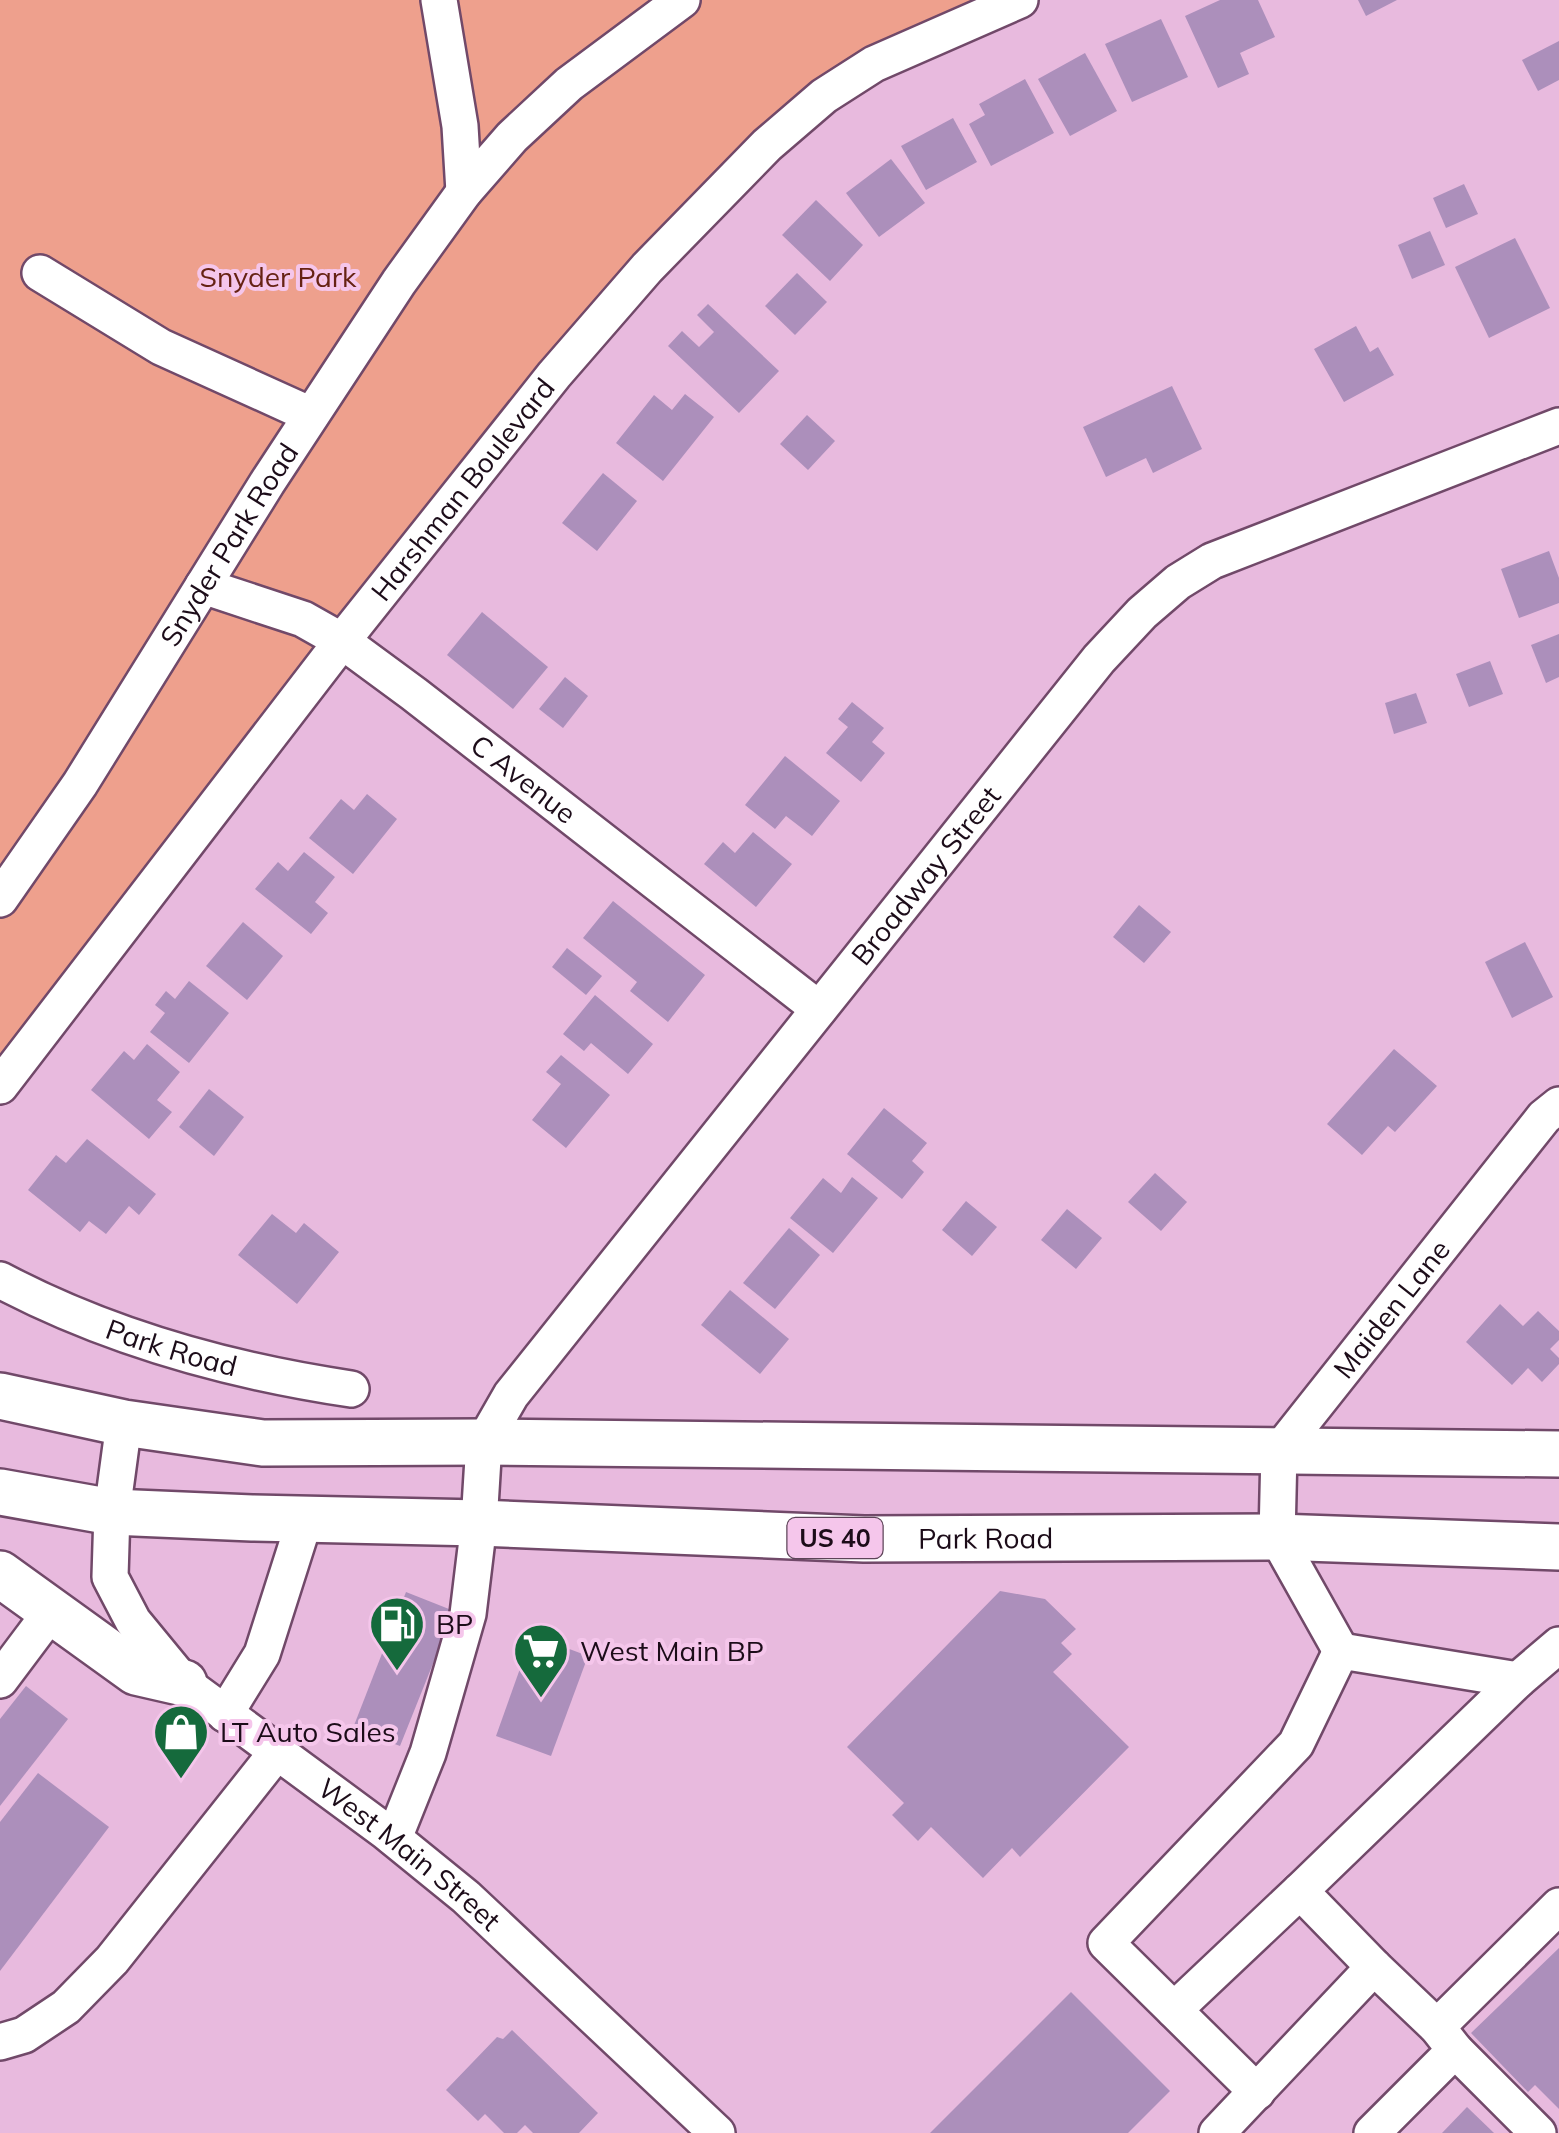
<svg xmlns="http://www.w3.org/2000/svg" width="1559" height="2133" viewBox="0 0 1559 2133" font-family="Mulish,sans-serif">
<rect width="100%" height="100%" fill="#e8bade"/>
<path fill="#eea08d" d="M0 0H1030L874 64 554 375 0 1079Z"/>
<g fill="#ac8fbb">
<path d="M1220 0H1258L1275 37 1240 53 1249 74 1218 88 1185 16Z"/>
<path d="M1358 0H1397L1366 16Z"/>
<path d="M1161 19 1188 77 1132 102 1105 44Z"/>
<path d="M1559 41V80L1538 91 1522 60Z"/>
<path d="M1085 53 1117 111 1070 136 1038 79Z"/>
<path d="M1025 79 1054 133 991 166 969 124 985 115 979 104Z"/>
<path d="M953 118 977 162 926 190 901 146Z"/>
<path d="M891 159 925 203 879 237 846 193Z"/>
<path d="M1464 184 1478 214 1446 228 1433 198Z"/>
<path d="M816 200 863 245 830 281 782 235Z"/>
<path d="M1430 231 1445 265 1412 279 1398 245Z"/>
<path d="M1515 238 1550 308 1489 338 1455 267Z"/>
<path d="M797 273 827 302 795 335 765 306Z"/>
<path d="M708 304 779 371 739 413 668 346 682 331 699 347 714 332 697 315Z"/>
<path d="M1356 326 1370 352 1378 347 1394 375 1344 402 1314 349Z"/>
<path d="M1172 386 1202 449 1153 473 1146 458 1106 477 1083 427Z"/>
<path d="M685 394 714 417 663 481 616 443 654 395 672 410Z"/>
<path d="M807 415 835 441 808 470 780 444Z"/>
<path d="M603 473 637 501 597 551 562 523Z"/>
<path d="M1549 551 1559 578V603L1519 618 1501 569Z"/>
<path d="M482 612 548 667 513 709 447 655Z"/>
<path d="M1559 634V677L1546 683 1531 645Z"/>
<path d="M1490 661 1503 694 1469 707 1456 674Z"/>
<path d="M565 677 588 696 563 728 539 709Z"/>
<path d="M1416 693 1427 723 1394 734 1385 703Z"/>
<path d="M852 702 884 728 872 742 885 753 861 782 826 753 848 727 838 719Z"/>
<path d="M785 756 840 801 812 836 786 816 775 829 745 805Z"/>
<path d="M367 794 397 819 353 874 309 838 341 799 354 810Z"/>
<path d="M753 832 792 864 756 907 704 864 723 842 735 853Z"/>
<path d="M304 852 335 877 315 902 328 913 311 934 255 889 278 862 288 871Z"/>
<path d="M613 901 705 975 668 1022 630 991 637 982 583 938Z"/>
<path d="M1139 905 1171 932 1144 963 1113 937Z"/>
<path d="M243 922 283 956 247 1000 206 966Z"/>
<path d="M1525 942 1553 997 1512 1018 1485 962Z"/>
<path d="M567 948 602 976 586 995 552 967Z"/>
<path d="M189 981 229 1013 189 1063 150 1032 165 1013 155 1005 166 991 175 999Z"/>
<path d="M595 995 653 1044 628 1074 591 1043 584 1051 563 1034Z"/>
<path d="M147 1044 180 1072 157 1100 172 1112 149 1139 91 1090 124 1051 134 1060Z"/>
<path d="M1394 1049 1437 1086 1395 1132 1388 1126 1362 1155 1327 1124Z"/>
<path d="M561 1055 610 1095 566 1148 532 1120 561 1084 546 1072Z"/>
<path d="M209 1089 244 1117 214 1156 179 1127Z"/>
<path d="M884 1108 927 1143 912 1161 924 1172 902 1199 847 1154Z"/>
<path d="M87 1139 156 1194 139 1215 129 1206 106 1234 89 1221 80 1232 28 1190 56 1155 66 1163Z"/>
<path d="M1155 1173 1187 1202 1161 1231 1128 1202Z"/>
<path d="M852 1177 878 1198 833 1253 790 1218 823 1178 841 1193Z"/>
<path d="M966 1201 997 1227 972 1256 942 1230Z"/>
<path d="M1067 1209 1102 1238 1076 1269 1041 1240Z"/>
<path d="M272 1214 296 1233 304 1223 339 1252 297 1304 238 1255Z"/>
<path d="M789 1228 820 1255 775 1309 743 1283Z"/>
<path d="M730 1290 789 1339 760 1374 701 1325Z"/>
<path d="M1500 1304 1523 1326 1538 1311 1559 1331V1340L1550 1349 1559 1358V1364L1542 1382 1528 1368 1512 1385 1466 1342Z"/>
<path d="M1000 1591 1045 1599 1076 1629 1061 1643 1072 1654 1053 1672 1129 1747 1020 1857 1012 1848 983 1878 931 1827 918 1841 892 1815 904 1803 847 1747Z"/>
<path d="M406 1592 454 1611 400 1746 353 1728Z"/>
<path d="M532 1635 588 1656 551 1756 496 1736Z"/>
<path d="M26 1686 68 1719 0 1806V1719Z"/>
<path d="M38 1773 109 1827 0 1971V1822Z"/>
<path d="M1559 1948V2109L1535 2085 1528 2092 1471 2033Z"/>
<path d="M1071 1992 1170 2091 1128 2133H930Z"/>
<path d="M512 2030 598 2113 579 2133H533L525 2125 517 2133H504L485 2114 478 2121 446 2090 497 2037 503 2039Z"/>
<path d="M1467 2107 1494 2133H1442Z"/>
</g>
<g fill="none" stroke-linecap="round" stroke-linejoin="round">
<g stroke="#714969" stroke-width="40">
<g id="minor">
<path d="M439 0 460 126 464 192"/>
<path d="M40 273 161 347 311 415"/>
<path id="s1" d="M203 586 303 619 342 641 414 694 819 1009"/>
<path id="s2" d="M0 899 80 784 267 483 399 282 464 192 512 137 569 84 682 0"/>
<path id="s3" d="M0 1086 342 641 554 375 647 268 767 145 824 96 874 64 1020 0"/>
<path id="s4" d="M0 1280C108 1337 230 1371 351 1389"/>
<path id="s5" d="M124 1423 112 1512 110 1577 133 1621 184 1683 386 1832 466 1897 717 2133"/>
<path id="s6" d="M1341 1651 1277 1537 1279 1451 1544 1117 1559 1105"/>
<path d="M0 1680 51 1612"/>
<path d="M225 1714 262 1654 305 1519"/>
<path id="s7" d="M394 1838 428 1753 468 1614 479 1523 484 1442 511 1395 1099 659 1142 613 1178 582 1212 561 1559 426"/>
<path d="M1174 2010 1300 1891"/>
<path d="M1437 2027 1559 1906"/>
<path d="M0 2042 24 2035 66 2007 112 1960 277 1752"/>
<path d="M1455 2050 1538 2133"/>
<path d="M1257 2092 1106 1943 1296 1744 1341 1651 1518 1680"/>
<path d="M1217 2133 1374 1967 1300 1891 1518 1680 1559 1645"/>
<path d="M1372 2133 1455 2050 1437 2027 1374 1967"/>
</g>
</g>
<g stroke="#714969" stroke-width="50">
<g id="major">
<path d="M0 1396 124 1423 263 1443 484 1442 1559 1454"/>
<path id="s8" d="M0 1492 112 1512 252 1518 479 1523 864 1539 1277 1537 1559 1547"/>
<path d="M0 1574 136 1672 184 1683"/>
</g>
</g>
<use href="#minor" stroke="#fff" stroke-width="35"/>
<use href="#major" stroke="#fff" stroke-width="45"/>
</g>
<defs>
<g id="fuel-pin" transform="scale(2.875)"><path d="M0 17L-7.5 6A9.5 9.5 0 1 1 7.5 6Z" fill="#156a3c" stroke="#f5c6eb"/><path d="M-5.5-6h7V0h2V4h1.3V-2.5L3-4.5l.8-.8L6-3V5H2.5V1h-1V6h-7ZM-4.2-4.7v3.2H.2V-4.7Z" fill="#fff"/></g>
<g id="supermarket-pin" transform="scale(2.875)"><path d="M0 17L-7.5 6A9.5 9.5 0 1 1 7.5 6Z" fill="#156a3c" stroke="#f5c6eb"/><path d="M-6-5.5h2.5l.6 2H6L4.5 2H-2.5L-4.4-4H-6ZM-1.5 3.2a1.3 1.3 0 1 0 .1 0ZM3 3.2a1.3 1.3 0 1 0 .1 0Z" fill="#fff"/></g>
<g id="shop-pin" transform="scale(2.875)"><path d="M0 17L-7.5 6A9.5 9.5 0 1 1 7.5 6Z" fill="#156a3c" stroke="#f5c6eb"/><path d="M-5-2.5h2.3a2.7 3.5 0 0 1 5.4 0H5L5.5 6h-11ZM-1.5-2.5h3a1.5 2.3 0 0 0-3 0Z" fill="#fff"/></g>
</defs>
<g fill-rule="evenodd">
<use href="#fuel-pin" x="397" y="1624"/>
<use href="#supermarket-pin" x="541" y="1651"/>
<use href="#shop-pin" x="181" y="1732"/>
</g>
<g text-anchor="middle" stroke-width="8" stroke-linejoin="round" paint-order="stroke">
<rect fill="#f5c6eb" stroke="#5d4458" stroke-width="2.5" x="787.5" y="1518" width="95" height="40" rx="8"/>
<g font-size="25" font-weight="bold" fill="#1c0c19">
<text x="835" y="1547">US 40</text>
</g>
<g font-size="28" fill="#662213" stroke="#f5c6eb">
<text x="278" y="287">Snyder Park</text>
</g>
<g font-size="28" fill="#1c0c19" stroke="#f5c6eb">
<text dy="10" stroke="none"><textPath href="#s3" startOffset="755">Harshman Boulevard</textPath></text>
<text dy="10" stroke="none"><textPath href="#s2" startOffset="422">Snyder Park Road</textPath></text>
<text dy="10" stroke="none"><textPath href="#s1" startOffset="378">C Avenue</textPath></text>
<text dy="10" stroke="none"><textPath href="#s7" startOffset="1128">Broadway Street</textPath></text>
<text dy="10" stroke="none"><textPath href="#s6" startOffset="398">Maiden Lane</textPath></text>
<text dy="10" stroke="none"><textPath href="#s4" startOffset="185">Park Road</textPath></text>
<text dy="10" stroke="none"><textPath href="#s8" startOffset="988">Park Road</textPath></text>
<text dy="10" stroke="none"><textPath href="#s5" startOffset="568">West Main Street</textPath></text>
</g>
<g font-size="28" fill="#1c0c19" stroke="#f5c6eb" text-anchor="start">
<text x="436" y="1634">BP</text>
<text x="580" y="1661">West Main BP</text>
<text x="220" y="1742">LT Auto Sales</text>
</g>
</g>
</svg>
